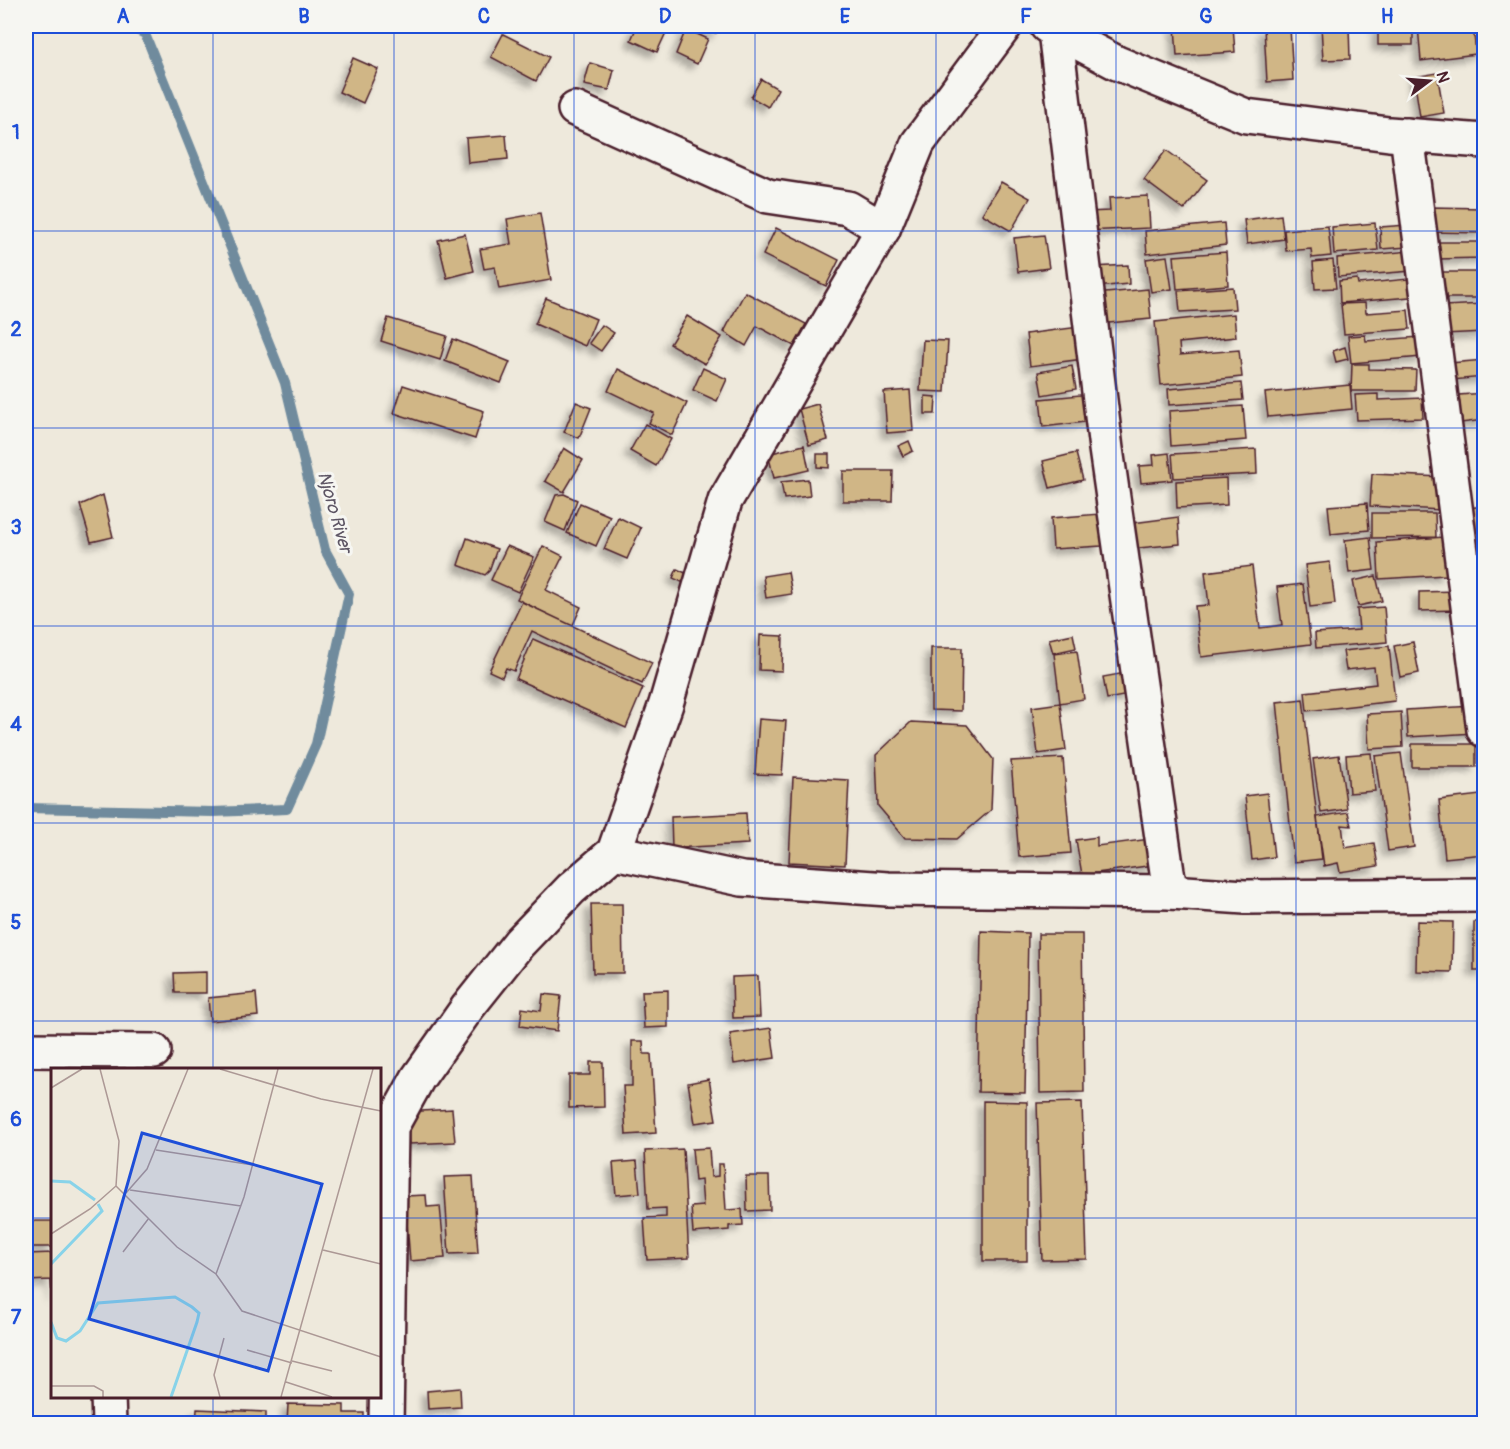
<svg xmlns="http://www.w3.org/2000/svg" width="1510" height="1449" viewBox="0 0 1510 1449" font-family="Pangolin,sans-serif">
<defs>
<filter id="shadow"><feDropShadow dx="-5.5" dy="5.5" stdDeviation="3" flood-color="#0004"/></filter>
</defs>
<rect width="100%" height="100%" fill="#eee9dc"/>
<filter id="ink" filterUnits="userSpaceOnUse"><feTurbulence type="fractalNoise" baseFrequency=".0167" numOctaves="2"/><feDisplacementMap in="SourceGraphic" scale="12" xChannelSelector="R" yChannelSelector="G"/><feConvolveMatrix kernelMatrix="1 2 1 2 8 2 1 2 1" color-interpolation-filters="sRGB"/></filter>
<g filter="url(#ink)">
<g fill="none" stroke-linecap="round" stroke-linejoin="round">
<path stroke="#6f8b9d" stroke-width="10" d="M26 808 213 812 287 809 316 744 349 594 325 550 285 383 145 34 129 26"/>
</g>
<g fill="#d0b686" stroke="#4a1f2b" stroke-width="1.5" filter="url(#shadow)">
<path d="M637 26H669L657 52 631 40Z"/>
<path d="M693 26H719L716 33Z"/>
<path d="M1175 26H1233L1235 52 1177 56Z"/>
<path d="M1321 26H1349L1350 59 1323 60Z"/>
<rect x="1378" y="26" width="35" height="19"/>
<path d="M1418 26H1473L1476 54 1421 61Z"/>
<path d="M1481 26H1484V52L1480 53Z"/>
<path d="M1290 27 1293 80 1267 82 1264 28Z"/>
<path d="M686 29 708 39 697 64 676 54Z"/>
<path d="M503 34 549 57 536 81 491 57Z"/>
<path d="M353 58 378 69 363 103 339 92Z"/>
<path d="M590 63 614 70 609 90 584 85Z"/>
<path d="M1437 73 1444 113 1420 117 1414 77Z"/>
<path d="M761 79 778 89 768 107 751 97Z"/>
<path d="M506 135 508 159 468 163 466 138Z"/>
<path d="M1166 150 1207 180 1184 210 1144 180Z"/>
<path d="M1001 182 1030 198 1011 231 982 214Z"/>
<path d="M1148 196 1150 228 1085 231 1084 212 1110 211 1109 198Z"/>
<path d="M1431 207 1484 208V233L1431 232Z"/>
<path d="M540 213 551 280 499 289 495 267 484 269 480 249 511 244 507 219Z"/>
<path d="M1281 215 1284 239 1247 244 1244 220Z"/>
<path d="M1224 223 1226 245 1147 254 1145 231Z"/>
<path d="M1375 223 1378 250 1334 254 1332 227Z"/>
<path d="M1407 225 1408 247 1381 249 1380 227Z"/>
<path d="M1328 226 1331 256 1312 258 1311 249 1286 251 1284 230Z"/>
<path d="M776 228 839 260 826 286 763 255Z"/>
<path d="M465 234 474 271 447 278 438 240Z"/>
<path d="M1044 235 1049 268 1018 272 1014 238Z"/>
<path d="M1436 242H1484V258L1436 259Z"/>
<path d="M1410 251 1412 271 1338 277 1337 258Z"/>
<path d="M1226 252 1228 285 1177 289 1174 256Z"/>
<path d="M1167 256 1172 289 1151 292 1146 259Z"/>
<path d="M1333 260 1336 288 1315 289 1313 262Z"/>
<path d="M1128 265 1129 284 1095 287 1093 267Z"/>
<rect x="1441" y="272" width="43" height="26"/>
<path d="M1357 279 1358 284 1408 279 1410 297 1340 303 1339 281Z"/>
<path d="M1233 287 1235 309 1180 312 1178 291Z"/>
<path d="M1148 289 1151 319 1098 324 1095 294Z"/>
<path d="M745 292 806 324 794 346 757 326 746 346 724 332Z"/>
<path d="M546 298 596 319 585 346 535 324Z"/>
<path d="M1365 303 1366 313 1408 310 1410 329 1344 334 1341 304Z"/>
<path d="M1484 304V332L1444 334 1443 306Z"/>
<path d="M1234 314 1236 337 1179 343 1180 355 1239 350 1242 377 1161 385 1155 322Z"/>
<path d="M687 316 722 337 705 364 670 344Z"/>
<path d="M388 318 447 336 440 360 381 341Z"/>
<path d="M602 325 614 333 601 351 589 343Z"/>
<path d="M1079 327 1083 359 1030 366 1026 334Z"/>
<path d="M1365 335 1366 341 1420 337 1422 357 1351 363 1348 336Z"/>
<path d="M453 339 510 362 501 383 445 361Z"/>
<path d="M923 340 948 341 945 392 920 391Z"/>
<path d="M1345 347 1348 359 1336 362 1333 351Z"/>
<path d="M1484 360V380V377L1452 380 1450 363Z"/>
<path d="M1352 364H1369V369L1416 370 1415 391H1351Z"/>
<path d="M1072 366 1076 389 1042 395 1038 372Z"/>
<path d="M703 368 727 379 717 401 693 390Z"/>
<path d="M618 369 687 403 672 435 649 423 654 413 608 391Z"/>
<path d="M1241 383 1243 400 1169 405 1168 389Z"/>
<path d="M403 385 484 411 475 439 394 413Z"/>
<path d="M1350 385 1352 409 1268 417 1265 393Z"/>
<path d="M910 390 913 431 887 433 884 392Z"/>
<path d="M1484 393V420L1461 423 1459 395Z"/>
<path d="M1090 394 1093 421 1043 427 1040 399Z"/>
<path d="M1378 394V400L1422 398 1423 418 1357 420 1355 395Z"/>
<path d="M925 396 936 397 935 414H925Z"/>
<path d="M576 402 591 408 579 438 564 432Z"/>
<path d="M818 404 828 440 809 445 799 409Z"/>
<path d="M1243 406 1246 440 1171 446 1169 411Z"/>
<path d="M645 424 671 439 656 466 630 451Z"/>
<path d="M909 441 913 451 903 456 898 446Z"/>
<path d="M804 445 809 470 774 478 768 454Z"/>
<path d="M564 448 583 460 564 492 545 481Z"/>
<path d="M1256 449 1257 474 1174 478 1172 454Z"/>
<path d="M1076 453 1083 480 1050 488 1043 461Z"/>
<path d="M1169 453 1172 480 1141 483 1139 466 1154 465 1153 455Z"/>
<path d="M817 454H829V468L817 467Z"/>
<path d="M843 471H893L892 501H843Z"/>
<path d="M1372 474 1443 477 1441 510 1370 506Z"/>
<path d="M1226 478 1227 505 1177 508 1176 481Z"/>
<path d="M808 479 810 496 784 499 781 482Z"/>
<path d="M564 494 577 500 565 531 545 522 556 495Z"/>
<path d="M103 495 113 537 91 542 80 505Z"/>
<path d="M580 503 610 516 596 546 567 533Z"/>
<path d="M1367 503 1369 530 1331 534 1328 506Z"/>
<path d="M1484 506V536L1471 537 1468 508Z"/>
<path d="M1372 513H1435L1436 537 1372 538Z"/>
<path d="M1100 514 1102 546 1053 549 1051 518Z"/>
<path d="M618 517 641 528 627 559 604 549Z"/>
<path d="M1178 517 1180 544 1128 549 1125 524Z"/>
<path d="M1370 537 1374 570 1349 573 1345 540Z"/>
<path d="M1444 537 1446 575 1379 579 1377 542Z"/>
<path d="M467 538 497 549 489 571 485 575 458 565Z"/>
<path d="M1480 539H1484V574H1481Z"/>
<path d="M507 546 534 557 518 592 491 580Z"/>
<path d="M543 546 563 556 546 590 581 607 572 627 517 599Z"/>
<path d="M1330 562 1335 604 1310 607 1305 565Z"/>
<path d="M1252 566 1260 628 1282 625 1277 587 1303 584 1311 644 1201 657 1195 606 1209 605 1205 572Z"/>
<path d="M677 569 692 576 688 585 673 578Z"/>
<path d="M788 572 792 594 766 598 763 576Z"/>
<path d="M1376 576 1382 601 1358 606 1353 581Z"/>
<path d="M1458 591V610L1419 611V592Z"/>
<path d="M522 602 652 663 642 684 532 631 514 671 506 668 502 677 489 671Z"/>
<path d="M1384 607 1387 642 1316 648 1315 633 1359 630 1357 609Z"/>
<path d="M1073 634 1076 648 1053 653 1049 639Z"/>
<path d="M760 635 783 636 782 671 759 670Z"/>
<path d="M533 639 643 688 626 728 516 679Z"/>
<path d="M1413 642 1419 673 1400 677 1394 646Z"/>
<path d="M1389 646 1395 701 1307 711 1305 692 1376 684 1374 667 1346 670 1343 651Z"/>
<path d="M931 648H962L961 711 931 710Z"/>
<path d="M1077 651 1084 699 1060 703 1054 654Z"/>
<path d="M1125 673 1129 695 1107 699 1103 677Z"/>
<path d="M1303 699 1322 859 1294 862 1277 702Z"/>
<path d="M1060 703 1066 750 1038 754 1032 707Z"/>
<path d="M1473 706 1475 733 1408 737 1406 710Z"/>
<path d="M1401 712 1403 747 1369 749 1367 714Z"/>
<path d="M759 719 786 721 782 775 755 774Z"/>
<path d="M911 722 967 725 993 759 991 810 957 839 905 838 878 806 876 755Z"/>
<rect x="1412" y="744" width="64" height="23"/>
<path d="M1371 753 1375 791 1349 793 1346 755Z"/>
<path d="M1401 753 1414 847 1388 851 1375 756Z"/>
<path d="M1339 755 1347 809 1321 813 1313 759Z"/>
<path d="M1063 758 1071 853 1019 857 1011 761Z"/>
<path d="M793 777 849 780 845 865 789 862Z"/>
<path d="M1267 793 1274 857 1252 860 1245 796Z"/>
<path d="M1480 795 1484 854 1445 858 1439 800Z"/>
<path d="M1348 812 1351 826 1342 825 1345 848 1374 843 1378 866 1340 872 1338 863 1324 866 1317 817Z"/>
<path d="M746 813 748 844 672 848 671 817Z"/>
<path d="M1097 837V846L1150 839 1154 865 1082 875 1076 840Z"/>
<path d="M591 904H622L623 973H593Z"/>
<path d="M1417 921 1453 922 1452 972 1416 971Z"/>
<rect x="1474" y="922" width="10" height="49"/>
<path d="M981 931 1028 933 1025 1093 978 1092Z"/>
<path d="M1038 934H1082L1084 1092 1040 1093Z"/>
<path d="M206 972V993H175L174 973Z"/>
<path d="M758 976 760 1017 733 1018 732 977Z"/>
<path d="M668 990V1027L644 1028 642 991Z"/>
<path d="M256 993 258 1016 210 1021 208 998Z"/>
<path d="M543 994 561 996 557 1031 520 1026 522 1008 541 1011Z"/>
<path d="M771 1028 775 1058 734 1064 730 1034Z"/>
<path d="M632 1041H643L644 1054H651L656 1133 626 1135 623 1086H632Z"/>
<path d="M590 1062H603L604 1107 569 1108V1075H590Z"/>
<path d="M709 1079 716 1120 695 1123 688 1083Z"/>
<path d="M983 1101 1027 1102V1261H983Z"/>
<path d="M1082 1102 1087 1259 1042 1260 1037 1103Z"/>
<path d="M452 1109 455 1142 409 1144 407 1112Z"/>
<path d="M709 1148 711 1177 718 1176V1164H723L726 1210 742 1209 743 1225 729 1226V1230L693 1233 691 1207 703 1206 701 1180 695 1181 692 1149Z"/>
<path d="M683 1149 689 1258 647 1260 644 1218 666 1217V1208L648 1209 645 1151Z"/>
<path d="M637 1161 640 1193 616 1195 613 1163Z"/>
<path d="M473 1176 478 1253 449 1254 444 1177Z"/>
<path d="M746 1176H769L770 1210 747 1211Z"/>
<path d="M426 1195 427 1207 440 1206 445 1258 410 1261 405 1196Z"/>
<rect x="26" y="1221" width="26" height="26"/>
<path d="M52 1253V1295L51 1280 26 1281V1254Z"/>
<path d="M460 1388 461 1407 428 1409 427 1391Z"/>
<path d="M288 1404 344 1405V1413H364V1424H287Z"/>
<path d="M197 1409 266 1412V1424H196Z"/>
</g>
<g fill="none" stroke-linecap="round" stroke-linejoin="round">
<g stroke="#4a1f2b" stroke-width="38">
<g id="minor">
<path d="M1047 26 1117 63 1246 116 1389 134 1484 141"/>
<path d="M1055 31 1106 449 1167 872 1171 892"/>
<path d="M575 109 768 196 848 208 883 229"/>
<path d="M1407 135 1484 730"/>
<path d="M614 852 742 879 888 889 1171 892 1245 897 1484 895"/>
<path d="M26 1050 154 1051"/>
<path d="M108 1396 109 1424"/>
<path d="M386 1424 391 1127 418 1078 468 1007 519 943 571 889 614 852 666 704 725 501 883 229 918 143 1005 26"/>
</g>
</g>
<use href="#minor" stroke="#f6f6f2" stroke-width="33"/>
</g>
</g>
<path fill="none" stroke="#1d4ed8" stroke-width="1.5" stroke-opacity="0.55" d="M213 26V1070M394 26V1424M574 26V1424M755 26V1424M936 26V1424M1116 26V1424M1296 26V1424M26 231H1484M26 428H1484M26 626H1484M26 823H1484M26 1021H1484M26 1218H52M380 1218H1484M213 1396V1424"/>
<g text-anchor="middle" stroke-width="6" stroke-linejoin="round" paint-order="stroke">
<g font-size="18" font-style="italic" fill="#5d5564" stroke="#f6f6f2">
<text transform="translate(335 512) rotate(74)" y="6">Njoro River</text>
</g>
</g>
<g transform="translate(51 1068)">
<rect width="330" height="330" fill="#eee9dc"/>
<path fill="none" stroke="#88d3e9" stroke-width="3" d="M0 113 19 114 44 132M0 196 51 143 47 136M0 254 6 270 15 273 29 263 47 235 124 229 141 239 148 245 146 254 120 329"/>
<path fill="none" stroke="#ac9895" stroke-width="1.5" d="M169 1 270 31 330 43M0 20 31 1M105 82 202 97M65 118 126 179 165 206 191 243 330 289M79 122 190 138M75 125 96 101 137 1M0 166 39 141 65 118 68 73 49 1M272 182 330 196M72 184 98 150M165 206 193 129 227 1M196 282 241 295M241 293 281 303M235 314 281 329M0 318H43L52 323V329M169 329 163 307 173 270M230 329 322 1"/>
<path fill="#1d4ed8" fill-opacity="0.15" stroke="#1d4ed8" stroke-width="3" d="M91 65 271 116 217 303 38 251Z"/>
<rect width="330" height="330" fill="none" stroke="#4a1f2b" stroke-width="3"/>
</g>
<rect width="1510" height="1449" fill="none" stroke="#f6f6f2" stroke-width="66"/>
<g transform="translate(1429 81) rotate(74)" stroke="#f6f6f2" stroke-width="4.5" paint-order="stroke">
<path d="M0-4.5L10 22L0 15L-10 22Z" fill="#4a1f2b"/>
<text y="-9" font-size="16" font-weight="bold" text-anchor="middle" fill="#4a1f2b">N</text>
</g>
<rect x="33" y="33" width="1444" height="1383" fill="none" stroke="#1d4ed8" stroke-width="2"/>
<g font-size="20" text-anchor="middle" font-weight="bold" fill="#1d4ed8">
<text x="123" y="23">A</text>
<text x="304" y="23">B</text>
<text x="484" y="23">C</text>
<text x="665" y="23">D</text>
<text x="845" y="23">E</text>
<text x="1026" y="23">F</text>
<text x="1206" y="23">G</text>
<text x="1387" y="23">H</text>
<text x="16" y="139">1</text>
<text x="16" y="336">2</text>
<text x="16" y="534">3</text>
<text x="16" y="731">4</text>
<text x="16" y="929">5</text>
<text x="16" y="1126">6</text>
<text x="16" y="1324">7</text>
</g>
</svg>
